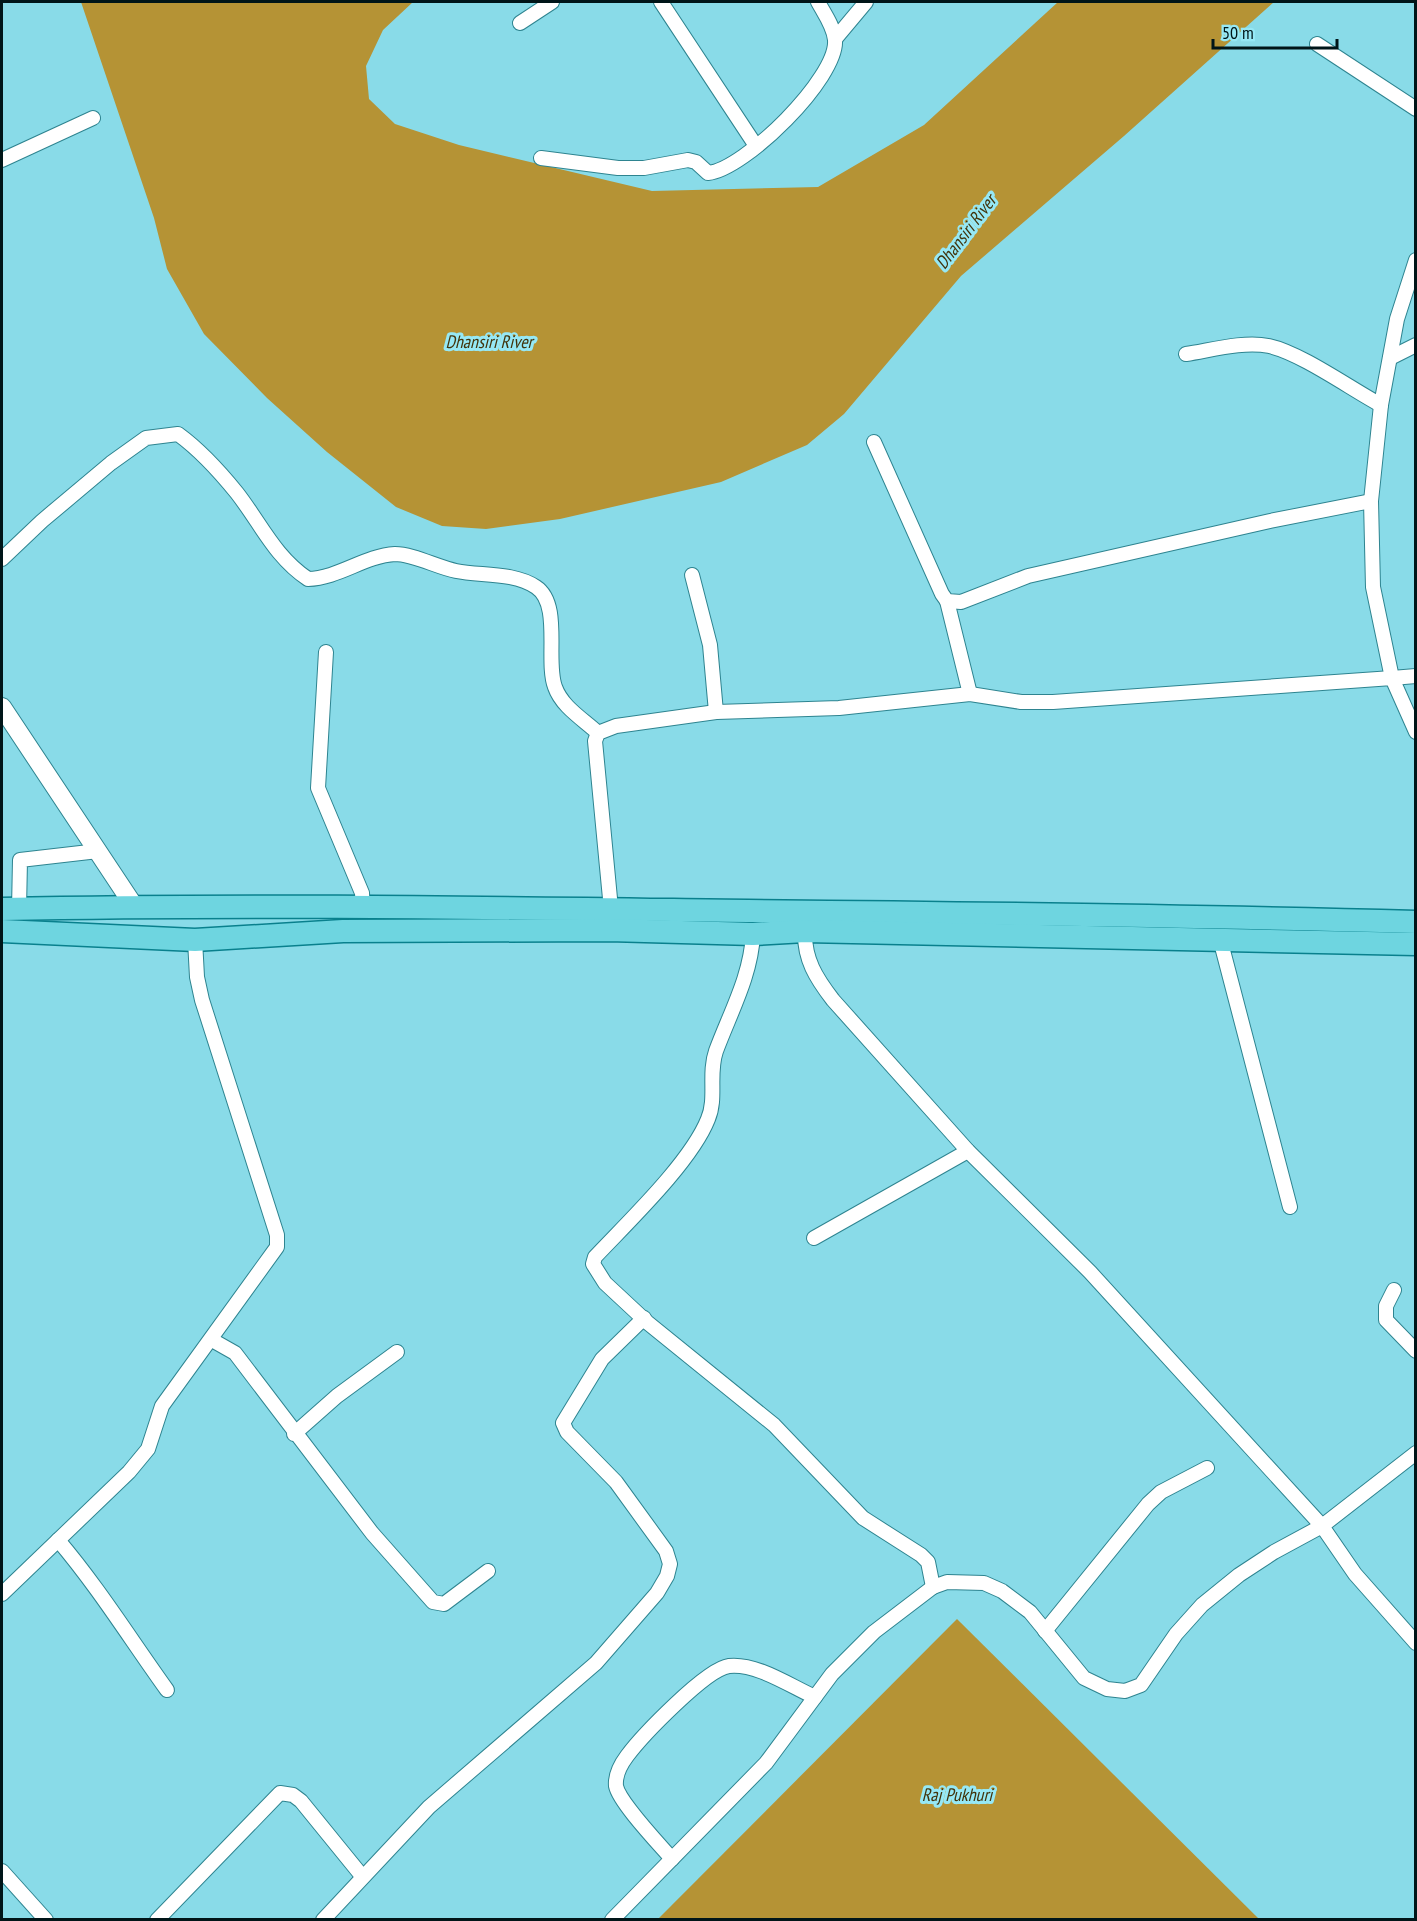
<svg xmlns="http://www.w3.org/2000/svg" width="1417" height="1921" viewBox="0 0 1417 1921" font-family="'PT Sans Narrow',sans-serif">
<rect width="100%" height="100%" fill="#89dbe8"/>
<g fill="#b59335">
<path d="M81 2H413L383 30 366 66 369 99 395 124 459 145 652 191 818 187 924 125 1058 2H1274L1124 136 961 276 844 414 807 445 721 482 560 519 486 529 442 526 396 507 327 452 267 398 204 334 167 269 154 218Z"/>
<path d="M957 1619 1259 1919H658Z"/>
</g>
<g fill="none" stroke-linecap="round" stroke-linejoin="round">
<g stroke="#2e8490" stroke-width="16">
<g id="minor">
<path d="M661 2 756 146"/>
<path d="M520 23 552 2"/>
<path d="M835 39 866 2"/>
<path d="M1317 44 1416 109"/>
<path d="M541 158 618 168H644L688 160 696 162 708 173C744 170 838 78 835 40 834 27 824 13 818 2"/>
<path d="M2 160 93 118"/>
<path d="M1416 260 1397 319 1381 405 1371 501 1373 587 1392 678 1416 676"/>
<path d="M1186 354C1212 350 1243 341 1269 346 1301 353 1351 389 1381 405"/>
<path d="M1390 358 1416 345"/>
<path d="M874 442 942 594 947 601 961 602 1028 576 1270 521 1371 501"/>
<path d="M2 559 42 521 111 463 146 438 178 434C200 450 220 472 237 493 261 524 275 557 308 579 339 578 364 556 395 554 413 554 437 567 456 571 481 576 513 572 536 587 562 604 545 661 555 687 562 707 583 719 598 733"/>
<path d="M692 575 710 645 716 712"/>
<path d="M947 601 970 694"/>
<path d="M326 652 318 788 362 893 363 908"/>
<path d="M19 909 20 860 98 851"/>
<path d="M611 909 595 741 598 733 616 726 716 712 839 708 970 694 1021 702H1053L1392 678 1416 732"/>
<path d="M805 931C804 959 816 978 833 1000L968 1151 1090 1272 1322 1526 1355 1574 1416 1643"/>
<path d="M753 934C751 976 730 1013 716 1051 708 1074 717 1098 708 1119 691 1162 628 1222 595 1257L593 1264 605 1283 648 1323 774 1425 863 1518 921 1555 928 1562 933 1587"/>
<path d="M1220 939 1290 1207"/>
<path d="M814 1238 968 1151"/>
<path d="M1394 1290 1386 1306V1320L1416 1351"/>
<path d="M212 1340 235 1353 372 1533 433 1602 444 1604 488 1571"/>
<path d="M294 1434 337 1396 397 1352"/>
<path d="M58 1540C98 1587 131 1640 167 1690"/>
<path d="M2 1594 129 1472 148 1449 162 1406 277 1247V1235L202 1000 197 977 195 940"/>
<path d="M1045 1631 1148 1504 1161 1492 1207 1468"/>
<path d="M672 1859C659 1844 619 1802 616 1786 615 1775 621 1764 627 1756 642 1736 706 1669 729 1666 757 1663 790 1686 815 1697"/>
<path d="M2 1871 46 1920"/>
<path d="M157 1920 280 1793 293 1795 301 1801 362 1876"/>
<path d="M323 1920 429 1807 596 1663 657 1593 667 1576 670 1564 666 1551 616 1482 567 1432 563 1423 602 1359 644 1318"/>
<path d="M612 1920 766 1763 832 1674 874 1632 933 1587 947 1582 984 1583 1002 1591 1030 1612 1084 1678 1107 1689 1125 1691 1141 1685 1176 1634 1202 1605 1239 1575 1274 1552 1322 1526 1416 1453"/>
</g>
</g>
<g stroke="#2e8490" stroke-width="20">
<path id="tertiary" d="M2 707 134 906"/>
</g>
<g stroke="#09808d" stroke-width="25">
<g id="primary">
<path d="M2 909C250 904 499 908 748 911 970 913 1193 916 1416 922"/>
<path d="M2 931 195 940 343 931 609 930 753 934 805 931 1416 944"/>
</g>
</g>
<use href="#minor" stroke="#fff" stroke-width="14"/>
<use href="#tertiary" stroke="#fff" stroke-width="18"/>
<use href="#primary" stroke="#6ed5e0" stroke-width="22"/>
</g>
<g text-anchor="middle" stroke-width="6" stroke-linejoin="round" paint-order="stroke">
<g font-size="18" font-style="italic" fill="#42340c" stroke="#96e8f5">
<text transform="translate(966 232) rotate(-53)" y="6">Dhansiri River</text>
<text x="489" y="348">Dhansiri River</text>
<text x="957" y="1801">Raj Pukhuri</text>
</g>
</g>
<rect width="1417" height="1921" fill="none" stroke="#001518" stroke-width="6"/>
<path d="M1213 39v9h124v-9" fill="none" stroke="#001518" stroke-width="3"/>
<text x="1222" y="39" font-size="18" fill="#001518" stroke="#96e8f5" stroke-width="4.5" paint-order="stroke">50 m</text>
</svg>
